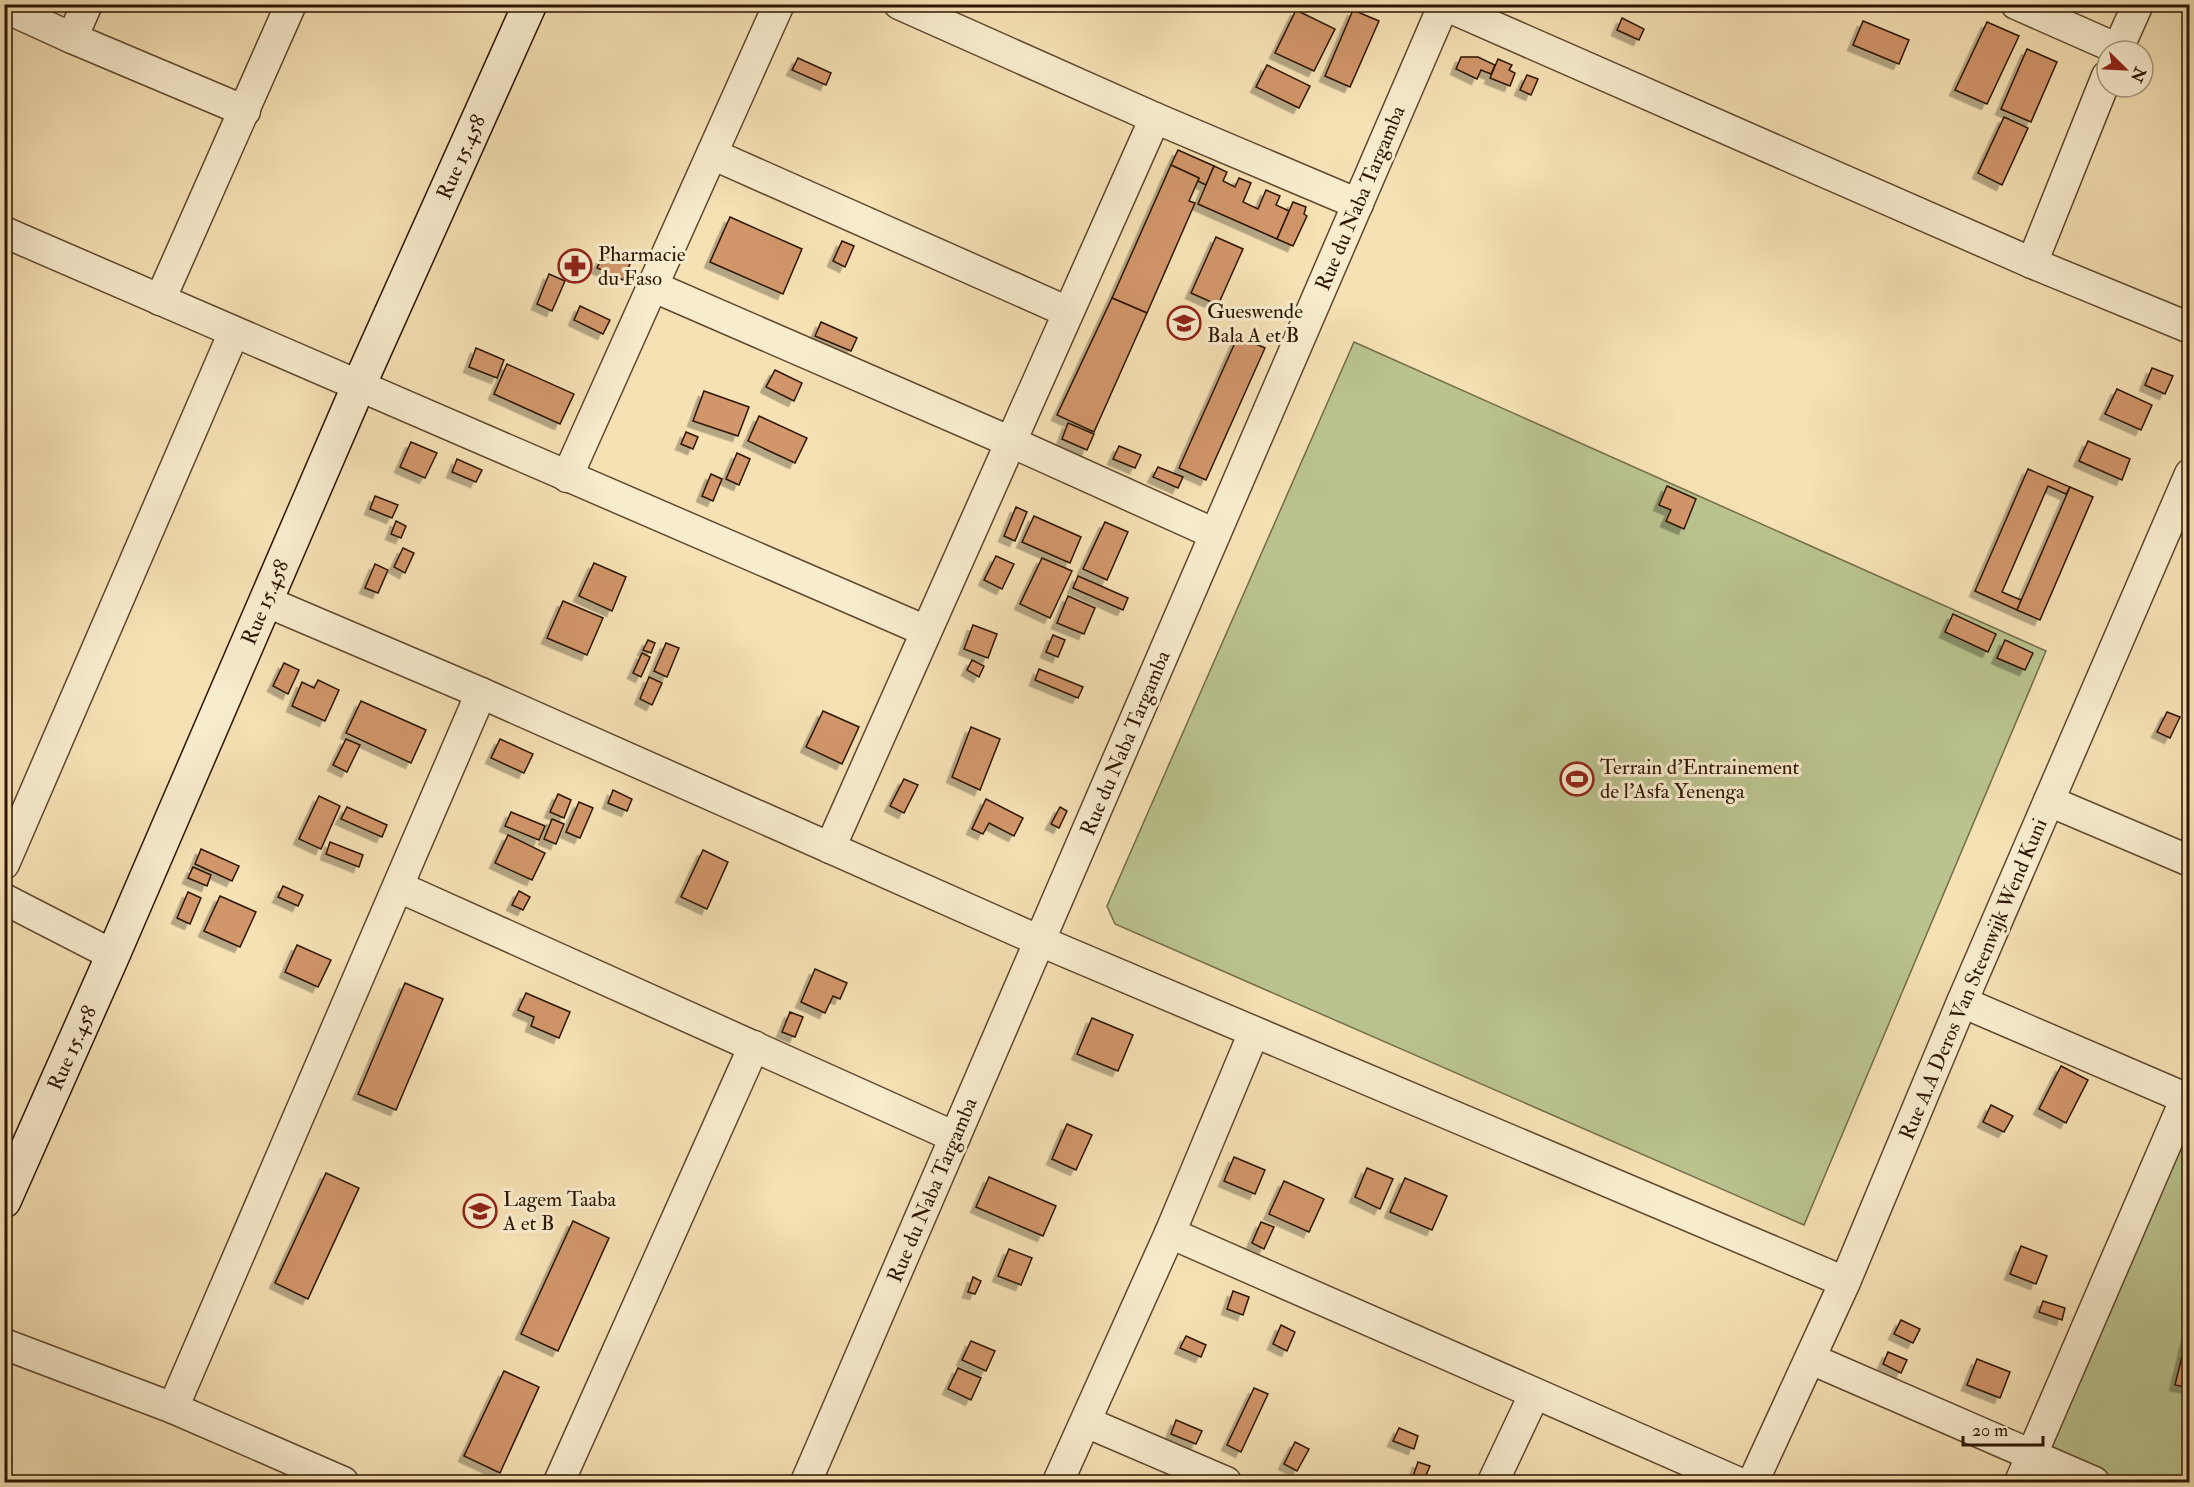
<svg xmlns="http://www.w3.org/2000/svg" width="2194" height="1487" viewBox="0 0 2194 1487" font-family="'IM FELL Double Pica',serif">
<defs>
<filter id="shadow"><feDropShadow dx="-5.5" dy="5.5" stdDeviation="0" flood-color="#0004"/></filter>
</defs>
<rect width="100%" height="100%" fill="#f5e1b4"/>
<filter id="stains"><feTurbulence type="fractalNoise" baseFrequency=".00333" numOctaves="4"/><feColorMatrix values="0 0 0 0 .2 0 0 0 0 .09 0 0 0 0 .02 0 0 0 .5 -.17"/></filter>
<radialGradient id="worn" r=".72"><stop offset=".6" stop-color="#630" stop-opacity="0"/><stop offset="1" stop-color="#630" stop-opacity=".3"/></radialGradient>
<g fill="#bac38f" stroke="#746c48" stroke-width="1.5">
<path d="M1354 342 2046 651 1804 1225 1115 924 1107 906Z"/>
<path d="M2189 1115V1482H2114L2038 1449Z"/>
</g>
<g fill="#d1966b" stroke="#2d1501" stroke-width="1.5" filter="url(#shadow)">
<path d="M1296 10 1335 29 1314 71 1275 53Z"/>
<path d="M1353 10 1379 21 1350 87 1325 76Z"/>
<path d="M1622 18 1644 29 1639 40 1617 30Z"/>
<path d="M1863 21 1909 40 1899 64 1853 45Z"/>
<path d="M1987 22 2019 36 1987 104 1955 90Z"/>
<path d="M2027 49 2057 62 2031 122 2001 109Z"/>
<path d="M1461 57H1478L1495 65 1491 74 1481 70 1477 79 1456 69Z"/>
<path d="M798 58 831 73 826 85 792 70Z"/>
<path d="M1498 59 1512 65 1509 70 1515 73 1510 86 1490 78Z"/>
<path d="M1267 65 1310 86 1299 108 1256 87Z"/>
<path d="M1527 75 1538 79 1531 95 1520 90Z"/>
<path d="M2004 117 2028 128 2002 185 1978 173Z"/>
<path d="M1178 150 1214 166 1206 185 1198 181 1199 178 1171 165Z"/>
<path d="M1171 165 1199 178 1189 201 1195 203 1147 313 1112 298Z"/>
<path d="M1214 166 1227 172 1223 181 1235 187 1239 178 1251 183 1243 202 1258 209 1266 190 1280 196 1276 205 1289 211 1277 239 1198 204Z"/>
<path d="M1293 202 1306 207 1304 214 1307 216 1293 246 1277 239Z"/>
<path d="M730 217 802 249 783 294 710 262Z"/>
<path d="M1216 237 1243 249 1218 305 1191 293Z"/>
<path d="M842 241 854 246 845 267 833 261Z"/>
<path d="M605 252 630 264 623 280 597 268Z"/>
<path d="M549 274 565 281 552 311 537 304Z"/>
<path d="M1112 298 1147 313 1094 432 1057 415Z"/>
<path d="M580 306 610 320 603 334 574 320Z"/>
<path d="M821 322 857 338 851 351 815 336Z"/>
<path d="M1238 336 1265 348 1206 480 1179 468Z"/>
<path d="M476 348 504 360 497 378 469 367Z"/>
<path d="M507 364 574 394 560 424 494 394Z"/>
<path d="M2152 368 2173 376 2165 394 2145 385Z"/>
<path d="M775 370 802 383 794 401 766 387Z"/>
<path d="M2117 389 2152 405 2141 430 2105 414Z"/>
<path d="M704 391 749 407 738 436 693 421Z"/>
<path d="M759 416 807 438 795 463 748 441Z"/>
<path d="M1068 423 1094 434 1087 450 1062 439Z"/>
<path d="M686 432 698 437 693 449 681 444Z"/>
<path d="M2088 441 2130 459 2122 480 2079 461Z"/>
<path d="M411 442 437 453 425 478 400 467Z"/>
<path d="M1119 446 1141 455 1135 468 1113 459Z"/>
<path d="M737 453 750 459 739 485 726 479Z"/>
<path d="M457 459 482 470 476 482 452 472Z"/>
<path d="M1158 467 1183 477 1178 488 1153 477Z"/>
<path d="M2028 469 2070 487 2066 494 2048 486 2002 592 2021 600 2017 610 1975 591Z"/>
<path d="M711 474 722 479 713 501 702 496Z"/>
<path d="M1667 486 1696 499 1684 529 1666 521 1671 510 1659 505Z"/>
<path d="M2070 487 2093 497 2040 620 2017 610Z"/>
<path d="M375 496 398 505 392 518 370 509Z"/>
<path d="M1016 507 1027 512 1015 541 1004 536Z"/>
<path d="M1034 516 1081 537 1070 563 1022 542Z"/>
<path d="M396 521 406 526 401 538 391 534Z"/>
<path d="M1105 522 1128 532 1107 580 1083 569Z"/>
<path d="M403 548 414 553 405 573 394 567Z"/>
<path d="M996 556 1014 564 1002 589 984 580Z"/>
<path d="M1042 558 1072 571 1050 618 1020 604Z"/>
<path d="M594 563 626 577 612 611 579 596Z"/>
<path d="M375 564 388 570 378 593 365 588Z"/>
<path d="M1078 576 1128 598 1123 610 1073 588Z"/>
<path d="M1068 596 1095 608 1084 634 1057 623Z"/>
<path d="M563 601 603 618 587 655 547 638Z"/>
<path d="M1953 614 1996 634 1988 652 1945 632Z"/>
<path d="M973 625 997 634 988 658 964 649Z"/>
<path d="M1053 635 1065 640 1058 657 1046 652Z"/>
<path d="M648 640 655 643 651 653 643 650Z"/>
<path d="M2005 640 2033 653 2025 670 1997 658Z"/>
<path d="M666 643 679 648 667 677 654 671Z"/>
<path d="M642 653 650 657 641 677 633 673Z"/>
<path d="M972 660 984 666 979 677 967 670Z"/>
<path d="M284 663 299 670 288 694 273 686Z"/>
<path d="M1039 669 1083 687 1078 698 1035 680Z"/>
<path d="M649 677 662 683 652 705 640 699Z"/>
<path d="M318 680 339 690 325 721 292 706 302 682 314 688Z"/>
<path d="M361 701 426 730 411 763 346 733Z"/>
<path d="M823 711 859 727 842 764 806 747Z"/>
<path d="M2167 712 2180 717 2170 738 2157 732Z"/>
<path d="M971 727 1000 739 980 790 952 777Z"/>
<path d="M346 739 360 745 347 772 333 765Z"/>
<path d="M500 739 533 754 524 773 491 758Z"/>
<path d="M904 779 918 785 904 813 890 806Z"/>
<path d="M613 790 632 799 627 811 608 803Z"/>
<path d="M558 794 571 800 564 818 550 812Z"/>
<path d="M319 796 340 806 321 849 299 839Z"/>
<path d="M986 799 1023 818 1014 836 989 823 983 834 972 829Z"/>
<path d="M579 802 593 808 580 838 566 832Z"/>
<path d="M347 807 387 825 382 837 341 819Z"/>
<path d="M1060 807 1067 811 1059 828 1051 824Z"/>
<path d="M511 812 545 826 539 840 505 826Z"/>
<path d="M552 819 564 824 556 844 544 839Z"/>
<path d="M508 835 545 853 532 880 495 863Z"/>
<path d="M330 842 363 855 359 867 326 854Z"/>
<path d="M201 849 239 866 232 881 195 864Z"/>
<path d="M703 850 728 862 707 909 681 897Z"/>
<path d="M193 867 211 875 207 886 188 878Z"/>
<path d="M283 886 303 895 298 906 278 897Z"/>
<path d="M519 891 530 897 523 910 512 905Z"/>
<path d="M188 892 201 898 190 924 177 918Z"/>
<path d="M220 896 256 912 240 947 204 931Z"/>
<path d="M297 945 331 960 318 987 285 972Z"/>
<path d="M815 969 847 983 840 999 833 996 825 1013 801 1002Z"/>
<path d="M405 983 443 999 396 1110 358 1094Z"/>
<path d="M526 993 570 1012 559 1038 531 1026 534 1017 518 1010Z"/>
<path d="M790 1012 803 1017 795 1037 782 1032Z"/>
<path d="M1092 1018 1133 1035 1118 1071 1077 1054Z"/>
<path d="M2061 1066 2088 1080 2066 1123 2039 1109Z"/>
<path d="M1991 1105 2013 1116 2004 1132 1983 1122Z"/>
<path d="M1067 1124 1092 1135 1076 1170 1052 1159Z"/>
<path d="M1234 1157 1265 1170 1255 1194 1224 1181Z"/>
<path d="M1367 1168 1393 1179 1380 1209 1355 1197Z"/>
<path d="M326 1173 359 1188 308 1299 275 1283Z"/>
<path d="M989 1177 1056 1206 1043 1236 976 1207Z"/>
<path d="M1405 1178 1447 1196 1432 1230 1390 1212Z"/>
<path d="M1284 1181 1324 1199 1309 1232 1269 1214Z"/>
<path d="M573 1221 609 1238 558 1351 521 1334Z"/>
<path d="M1261 1222 1274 1227 1264 1249 1252 1243Z"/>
<path d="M2021 1246 2047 1256 2036 1284 2010 1274Z"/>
<path d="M1009 1249 1032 1258 1021 1285 998 1276Z"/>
<path d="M973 1277 981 1281 975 1294 968 1292Z"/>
<path d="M1233 1291 1249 1297 1243 1315 1227 1309Z"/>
<path d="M2043 1301 2065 1308 2062 1320 2039 1312Z"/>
<path d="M1901 1320 1920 1329 1913 1343 1894 1334Z"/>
<path d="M2190 1323V1388L2175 1385Z"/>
<path d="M1281 1325 1295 1332 1287 1351 1273 1344Z"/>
<path d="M1186 1336 1206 1345 1201 1357 1180 1348Z"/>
<path d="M971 1341 995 1351 986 1371 962 1360Z"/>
<path d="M1888 1352 1907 1360 1901 1373 1883 1364Z"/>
<path d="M1977 1359 2010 1372 2000 1398 1967 1385Z"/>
<path d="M958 1368 981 1378 971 1400 948 1389Z"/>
<path d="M504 1371 539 1387 500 1473 464 1456Z"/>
<path d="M1254 1388 1268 1394 1241 1452 1227 1445Z"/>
<path d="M1176 1420 1202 1431 1196 1444 1171 1434Z"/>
<path d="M1399 1428 1418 1436 1414 1449 1393 1441Z"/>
<path d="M1295 1442 1309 1449 1297 1471 1284 1464Z"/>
<path d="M1418 1462 1430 1466 1423 1482H1411Z"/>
</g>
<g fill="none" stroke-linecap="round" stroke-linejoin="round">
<g stroke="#5f482e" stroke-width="33">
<g id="street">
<path d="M899 4 1155 118 1358 204"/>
<path d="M1442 4 2032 263 2190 328"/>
<path d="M2016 4 2118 49"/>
<path d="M4 7 72 38 245 111"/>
<path d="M72 38 87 4"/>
<path d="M2117 51 2138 4"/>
<path d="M712 154 1068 312"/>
<path d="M4 232 926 631"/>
<path d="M2032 263 2107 76"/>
<path d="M652 286 1011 442 1215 534"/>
<path d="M160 300 291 4"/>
<path d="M567 477 779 4"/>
<path d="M265 601 481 693 1040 941 1845 1282"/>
<path d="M2049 801 2190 861"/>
<path d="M830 848 1155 118"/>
<path d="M4 864 234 332"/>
<path d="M399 887 955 1137"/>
<path d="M4 899 113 955"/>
<path d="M1962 1002 2190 1100"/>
<path d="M1170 1233 1737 1482"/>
<path d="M4 1344 173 1408 343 1482"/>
<path d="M1811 1359 2094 1482"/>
<path d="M173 1408 481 693"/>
<path d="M1086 1422 1226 1482"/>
<path d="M559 1482 754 1046"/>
<path d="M806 1482 1444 4"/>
<path d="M1058 1482 1170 1233 1254 1032"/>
<path d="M1493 1482 1534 1395"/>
<path d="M1753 1482 1845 1282 1962 1002 2190 474"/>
<path d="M2020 1482 2186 1098"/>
</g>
</g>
<g stroke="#2d1501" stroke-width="36">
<path id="secondary" d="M4 1201 113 955 359 385 530 4"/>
</g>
<use href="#street" stroke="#f8ecce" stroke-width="30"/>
<use href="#secondary" stroke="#f8ecce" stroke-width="33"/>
</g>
<defs>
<g id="pharmacy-ring" transform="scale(1.725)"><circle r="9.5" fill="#f8ecce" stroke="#8f2418" stroke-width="1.5"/><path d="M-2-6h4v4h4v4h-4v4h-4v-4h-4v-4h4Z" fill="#8f2418"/></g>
<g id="school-ring" transform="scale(1.725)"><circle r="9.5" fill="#f8ecce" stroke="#8f2418" stroke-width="1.5"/><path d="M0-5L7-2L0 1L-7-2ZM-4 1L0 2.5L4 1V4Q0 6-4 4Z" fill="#8f2418"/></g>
<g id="stadium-ring" transform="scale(1.725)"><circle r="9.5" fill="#f8ecce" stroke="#8f2418" stroke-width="1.5"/><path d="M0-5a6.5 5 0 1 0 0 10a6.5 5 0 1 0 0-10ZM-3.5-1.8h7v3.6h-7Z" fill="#8f2418"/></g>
</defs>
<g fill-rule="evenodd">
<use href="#pharmacy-ring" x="575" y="266"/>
<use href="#school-ring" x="1184" y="323"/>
<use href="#stadium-ring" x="1577" y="779"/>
<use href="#school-ring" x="480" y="1211"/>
</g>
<g text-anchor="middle" stroke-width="6" stroke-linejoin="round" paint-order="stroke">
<g font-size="21" fill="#2d1501" stroke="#f8ecce">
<text transform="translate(461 157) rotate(-66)" y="7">Rue 15.458</text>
<text transform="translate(1360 198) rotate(-67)" y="7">Rue du Naba Targamba</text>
<text transform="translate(265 602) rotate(-67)" y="7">Rue 15.458</text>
<text transform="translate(1125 743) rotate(-67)" y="7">Rue du Naba Targamba</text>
<text transform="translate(1973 979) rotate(-67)" y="7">Rue A.A Deros Van Steenwijk Wend Kuni</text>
<text transform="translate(72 1048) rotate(-66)" y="7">Rue 15.458</text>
<text transform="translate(932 1190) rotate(-67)" y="7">Rue du Naba Targamba</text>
</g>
<g font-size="21" fill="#2d1501" stroke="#f8ecce" text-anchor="start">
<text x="598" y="261">Pharmacie<tspan x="598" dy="24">du Faso</tspan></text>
<text x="1207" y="318">Gueswende<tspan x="1207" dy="24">Bala A et B</tspan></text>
<text x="1600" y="774">Terrain d'Entrainement<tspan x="1600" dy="24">de l'Asfa Yenenga</tspan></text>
<text x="503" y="1206">Lagem Taaba<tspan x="503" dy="24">A et B</tspan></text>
</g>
</g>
<rect width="2194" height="1487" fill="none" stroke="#f5e1b4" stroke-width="24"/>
<rect x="6" y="6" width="2182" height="1475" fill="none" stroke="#2d1501" stroke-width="3"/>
<rect x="12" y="12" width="2170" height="1463" fill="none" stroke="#2d1501" stroke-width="1.5"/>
<g transform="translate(2125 69) rotate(114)"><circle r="28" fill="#f8ecce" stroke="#a7967c" stroke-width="1.5"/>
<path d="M0-4.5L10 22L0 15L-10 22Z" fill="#8f2418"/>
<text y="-9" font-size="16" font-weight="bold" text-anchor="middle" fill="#2d1501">N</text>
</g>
<path d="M1963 1436v9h80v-9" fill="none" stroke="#2d1501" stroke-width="3"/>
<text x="1972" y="1436" font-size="18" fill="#2d1501" stroke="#f8ecce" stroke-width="4.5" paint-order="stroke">20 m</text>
<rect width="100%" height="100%" filter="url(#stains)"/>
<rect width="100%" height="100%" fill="url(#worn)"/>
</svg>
